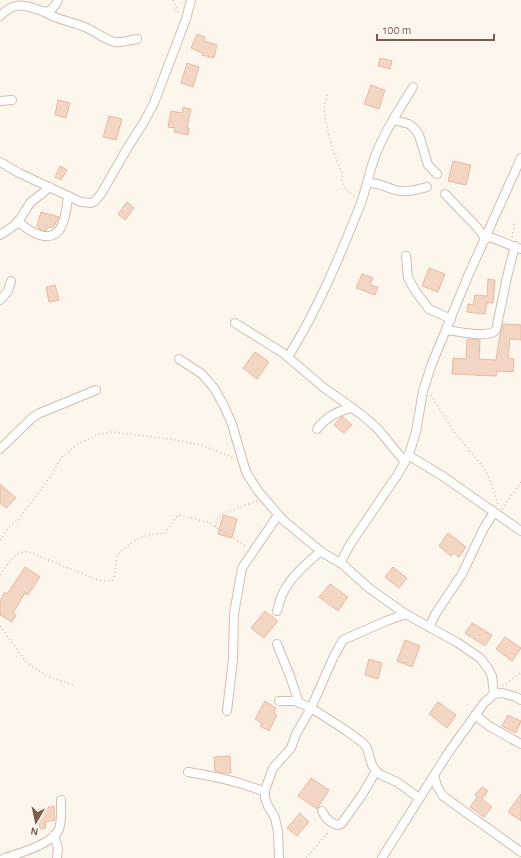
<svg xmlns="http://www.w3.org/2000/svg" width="521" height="858" viewBox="0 0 521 858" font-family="'Alegreya Sans',sans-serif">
<rect width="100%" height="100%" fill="#fdf6ec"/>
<g fill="#f3d5c3" stroke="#e6bba3">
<path d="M197 34 205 37 204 41 217 45 214 58 202 55V53L191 48Z"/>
<path d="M380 58 392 61 390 69 378 66Z"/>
<path d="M187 63 199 67 193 87 181 83Z"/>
<path d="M371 85 385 90 379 109 364 104Z"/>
<path d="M58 100 70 103 66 118 55 115Z"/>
<path d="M183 107 191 109 187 128H189L188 135 174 132 175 128 168 127 171 111 182 113Z"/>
<path d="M109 116 122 119 116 140 103 137Z"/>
<path d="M453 161 471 165 466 185 448 181Z"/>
<path d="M60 166 67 170 61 180 55 177Z"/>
<path d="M127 202 134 208 125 220 118 214Z"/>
<path d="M41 212 59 217 53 228 48 227 46 231 38 229 39 227 37 226Z"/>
<path d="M429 268 445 274 438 292 422 286Z"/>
<path d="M362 274 373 278 370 285 378 287 375 295 356 288Z"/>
<path d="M488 279 495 280 493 303 487 302 485 314 467 312 468 304 473 305 475 295 487 296Z"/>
<path d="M55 285 59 300 49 302 46 287Z"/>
<path d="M503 324 521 325V340L510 339 508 358 514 359 513 372 497 371 496 376 452 374 453 358 466 359 467 339 480 340 479 359 496 360 500 334Z"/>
<path d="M255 352 269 362 257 379 243 368Z"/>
<path d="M342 416 352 425 344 433 334 425Z"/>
<path d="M0 484 16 498 6 508 0 503Z"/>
<path d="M223 515 237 519 232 538 218 534Z"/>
<path d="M448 533 466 547 459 557 454 553 451 556 439 546Z"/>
<path d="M25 567 40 577 28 595 25 593 13 613 16 615 12 622 0 615V601L5 592 7 594Z"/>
<path d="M393 567 407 578 399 588 385 577Z"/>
<path d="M330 584 348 597 338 611 319 597Z"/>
<path d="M265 611 278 621 264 638 251 628Z"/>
<path d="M472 623 492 635 485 646 465 633Z"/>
<path d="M505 637 521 648 512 661 496 649Z"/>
<path d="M405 640 420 646 412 667 397 661Z"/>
<path d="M369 659 382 663 378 679 365 675Z"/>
<path d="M265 701 276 708 274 713 277 715 269 731 260 726 262 723 255 719Z"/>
<path d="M438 702 456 715 447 728 429 714Z"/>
<path d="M508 715 521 721 516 733 502 726Z"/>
<path d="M230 756 231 773H223L215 771 214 757Z"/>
<path d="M311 778 329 790 317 809 298 796Z"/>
<path d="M482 787 488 791 482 799 492 807 484 817 470 807 477 797 475 795Z"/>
<path d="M521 794V821L508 812Z"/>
<path d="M54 806 55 820 45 822 46 828 40 829 36 810Z"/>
<path d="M300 813 309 822 297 836 287 828Z"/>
</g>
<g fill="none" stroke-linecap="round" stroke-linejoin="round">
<g stroke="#d1beb0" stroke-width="10">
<g id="minor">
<path d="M43 11C58 21 72 21 87 28 96 32 105 40 115 42 122 43 130 40 137 39"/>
<path d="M0 16C16 0 25 5 45 12 52 11 55 6 58 0"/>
<path d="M0 101 12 100"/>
<path d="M394 120 409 124 415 129 419 135 428 165 437 174"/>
<path d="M0 162 19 173 81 202 91 203 95 201 101 194 128 147 144 122 154 103 172 56 186 19 191 0"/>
<path d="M367 183C378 182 385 187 395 190 406 193 416 190 427 187"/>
<path d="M445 194 476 226 486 239"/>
<path d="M18 221C26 229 43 241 55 234 65 228 67 206 68 196"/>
<path d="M0 235 15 225 20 219 30 203 50 187"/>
<path d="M487 236 521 249"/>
<path d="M406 256 408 278 416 292 429 309 451 319"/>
<path d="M0 300 8 291 11 281"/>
<path d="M235 323 283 353 323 387 362 415 377 428 405 462"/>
<path d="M446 330C457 331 488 339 496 330L507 277 515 246"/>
<path d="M288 357C318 309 340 256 361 203 366 189 369 174 374 159 383 134 399 110 413 87"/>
<path d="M179 359 202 374 214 388 224 406 232 424 246 472 258 491 283 520 323 553 342 564 369 588 404 613 458 643 480 658 487 667 492 676 494 694"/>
<path d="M317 429C326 417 337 411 351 408"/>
<path d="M0 449 32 418 40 413 96 390"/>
<path d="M408 455 444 477 521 531"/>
<path d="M340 563 351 543 398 474 409 454 416 432 423 391 431 366 468 276 521 158"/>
<path d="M277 611C279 605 280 598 283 593 291 576 307 563 321 551"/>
<path d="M429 627 436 613 462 574 484 528 494 512"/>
<path d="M277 644 290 676 299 703"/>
<path d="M279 701H295L311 708 344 729 363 743 367 748 372 765 376 771 381 775 397 782 419 798"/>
<path d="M227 711 233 659 234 614 242 568 278 515"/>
<path d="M475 715 489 726 521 744"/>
<path d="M188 772C214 776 241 782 265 792"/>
<path d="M434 775 437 786 443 796 521 852"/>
<path d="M322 811C326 819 330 823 338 825L342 823 362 795 376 771"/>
<path d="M54 835 58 848 57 858"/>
<path d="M4 858C18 854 54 843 59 829 62 820 61 809 61 800"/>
<path d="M279 858 278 832 275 818 268 806 265 798V790L273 768 291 748 296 734 311 708 334 656 343 640 386 621 406 614"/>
<path d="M382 858 448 753 484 703 494 694 502 693 516 697 521 700"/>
</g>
</g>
<g stroke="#d9b8a5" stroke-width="1.5" stroke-dasharray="1 3" stroke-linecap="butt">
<path d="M173 0 179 15"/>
<path d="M327 95 324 106 325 118 333 151 342 173V182L345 188 355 197"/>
<path d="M512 237 515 221"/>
<path d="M431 395 452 429 483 467 490 480 498 505"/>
<path d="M502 509 521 482"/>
<path d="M215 527 218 517 221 514 257 501"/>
<path d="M0 540 8 528 18 520 51 476 60 459 79 443 100 434 113 432 177 440 201 445 234 458"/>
<path d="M0 575C9 564 14 550 29 552L98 580 111 581 113 579 115 573 117 556 121 551 135 540 148 535 165 533 178 515 208 522 247 547"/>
<path d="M0 626 26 662 47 676 73 685"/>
<path d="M503 686 521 673"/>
<path d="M306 858 329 831"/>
</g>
<use href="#minor" stroke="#fff" stroke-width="8"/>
</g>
<g transform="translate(36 822) rotate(189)" stroke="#fffaf3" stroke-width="3" paint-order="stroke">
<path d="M0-3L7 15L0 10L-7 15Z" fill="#7a5c4d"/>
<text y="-6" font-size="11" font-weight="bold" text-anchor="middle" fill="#7a5c4d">N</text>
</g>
<path d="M377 34v6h117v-6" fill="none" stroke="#7a5c4d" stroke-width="2"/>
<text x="383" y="34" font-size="12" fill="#7a5c4d" stroke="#fffaf3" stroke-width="3" paint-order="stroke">100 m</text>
</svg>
